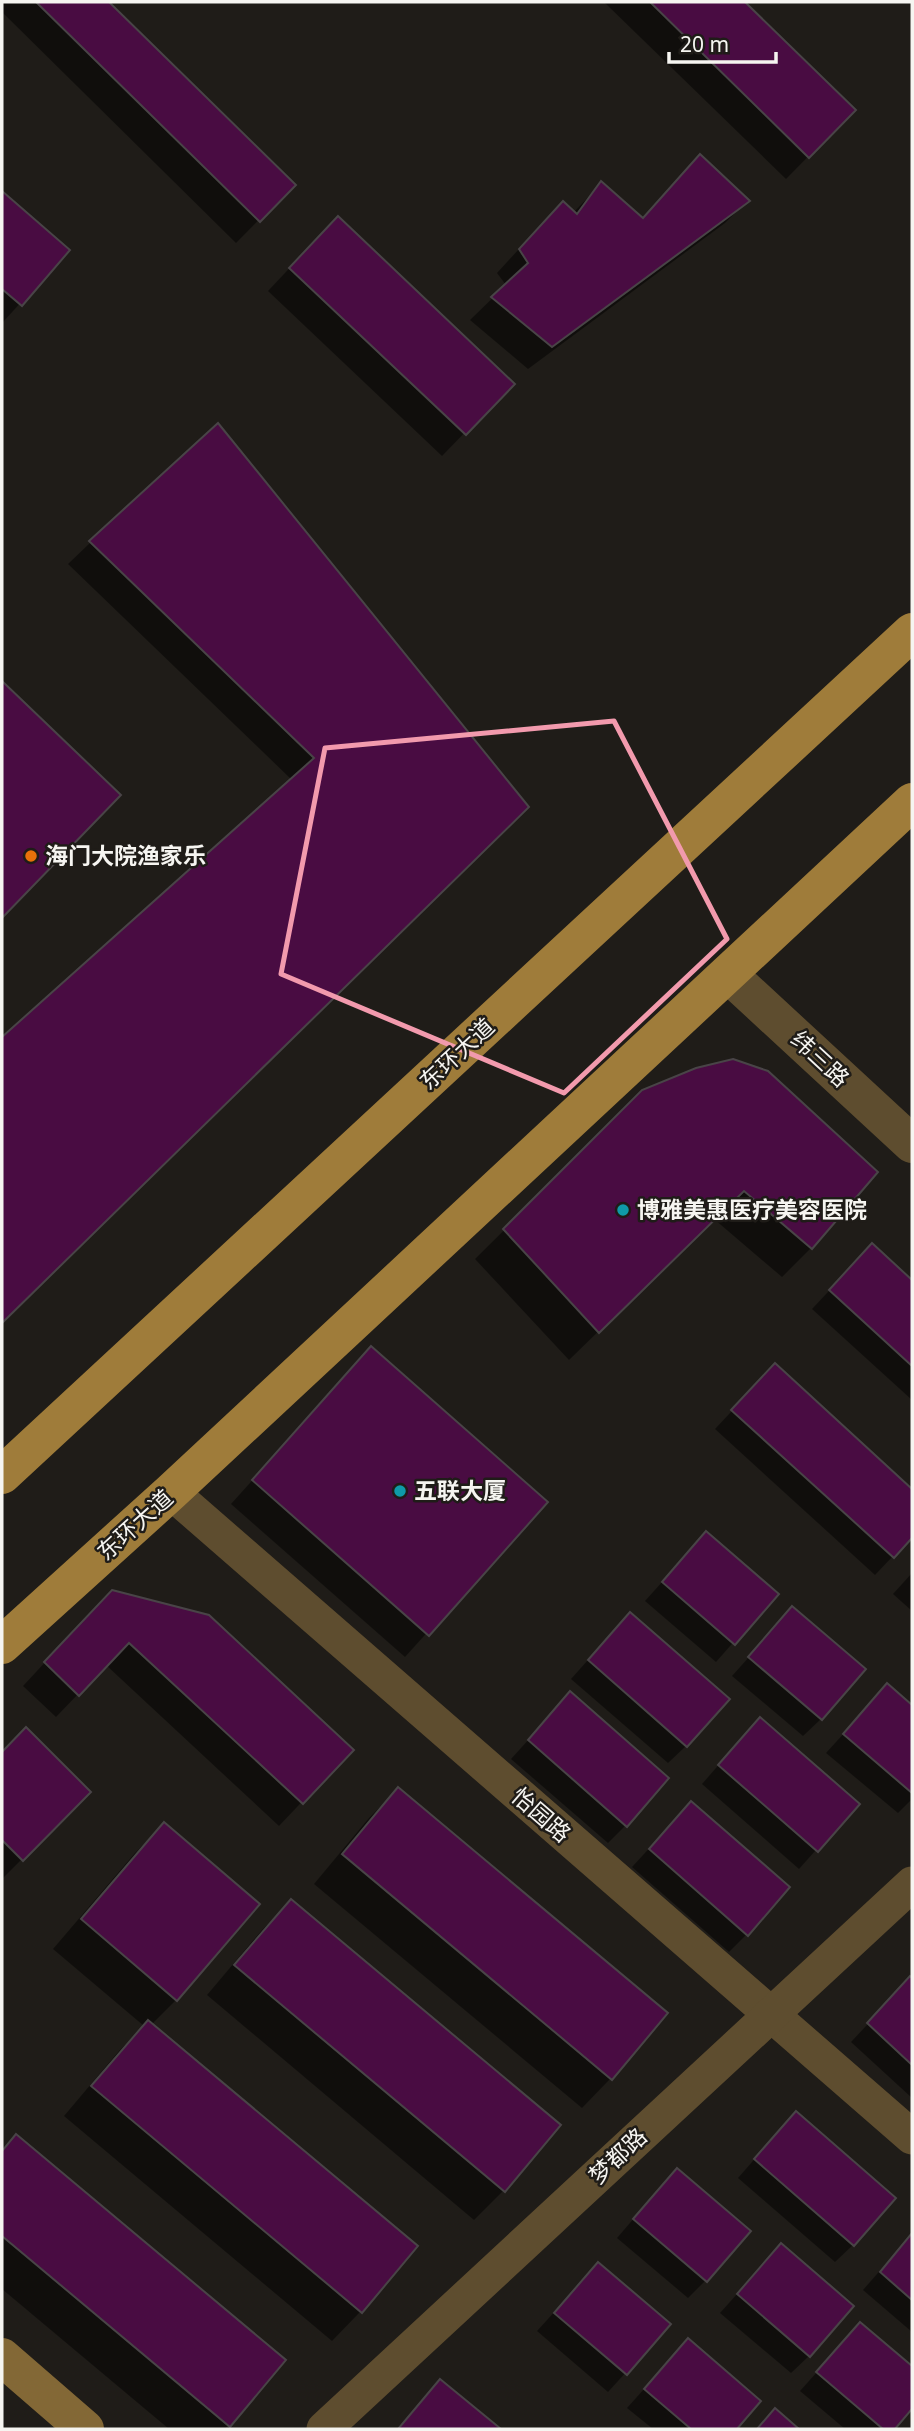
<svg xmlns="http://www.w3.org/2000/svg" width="914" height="2431" viewBox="0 0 914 2431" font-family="'Noto Sans','Noto Sans SC',sans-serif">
<rect width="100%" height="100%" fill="#1f1c18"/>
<g fill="#0007">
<path d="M2 2H106L293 185 236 243 2 12Z"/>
<path d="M604 2H743L854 110 786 179Z"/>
<path d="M700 156 747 201 725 223 528 369 470 320 506 285 497 273 541 225 573 213 601 184 642 220Z"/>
<path d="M2 194 68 251 3 322 2 321Z"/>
<path d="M315 241 512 384 442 456 268 291Z"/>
<path d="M91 542 527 807 2 1321V1039L292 780 68 564Z"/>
<path d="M2 683 118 795 2 915Z"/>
<path d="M643 1092 811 1248 782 1277 714 1219 569 1360 475 1259Z"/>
<path d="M872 1245 912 1282V1400L812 1309Z"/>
<path d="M371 1349 545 1502 405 1657 231 1504Z"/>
<path d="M775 1365 912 1491V1536L875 1575 715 1429Z"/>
<path d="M706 1533 776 1594 716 1662 645 1601Z"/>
<path d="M912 1573V1611L893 1594Z"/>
<path d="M792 1609 821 1719 803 1736 732 1676Z"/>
<path d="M89 1615 351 1750 279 1826 106 1665 56 1717 23 1686Z"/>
<path d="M613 1632 686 1746 668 1763 571 1679Z"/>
<path d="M887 1686 912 1707V1799L898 1813 826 1753Z"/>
<path d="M570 1694 626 1825 608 1843 511 1759Z"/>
<path d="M26 1730 89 1792 2 1879V1754Z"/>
<path d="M743 1737 857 1804 799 1869 702 1784Z"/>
<path d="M398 1789 666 2014 610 2079 582 2108 314 1884 369 1818Z"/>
<path d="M691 1803 747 1934 729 1952 632 1867Z"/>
<path d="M164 1824 258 1904 176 2000 151 2025 415 2246 360 2312 332 2341 64 2116 119 2051 144 2026 53 1949 135 1853Z"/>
<path d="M291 1901 558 2125 503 2191 474 2220 207 1995 262 1930Z"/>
<path d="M910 1979 912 1981V2098L851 2042Z"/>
<path d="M779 2131 853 2245 835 2262 738 2178Z"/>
<path d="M16 2136 283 2361 225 2429H169L2 2289V2151Z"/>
<path d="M660 2188 706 2280 688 2298 617 2238Z"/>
<path d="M912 2234V2332L863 2290Z"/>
<path d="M781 2245 809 2356 791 2373 720 2313Z"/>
<path d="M598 2264 669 2325 608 2392 537 2331Z"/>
<path d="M860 2324 912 2368V2406L893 2429H845L800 2391Z"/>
<path d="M688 2340 758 2401 734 2429H653L627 2408Z"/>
<path d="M440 2382 498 2429H397Z"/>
</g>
<g fill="#490c42" stroke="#494447" stroke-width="2">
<path d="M36 2H109L296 185 260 222Z"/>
<path d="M650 2H745L856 110 809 158Z"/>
<path d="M700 154 750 201 552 347 491 297 528 263 519 249 563 201 577 214 601 181 643 218Z"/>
<path d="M2 191 70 250 22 306 2 289Z"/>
<path d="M338 216 515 384 466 435 289 268Z"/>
<path d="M218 423 529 807 2 1323V1037L314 758 89 541Z"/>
<path d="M2 681 121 795 2 918Z"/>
<path d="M733 1059 768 1071 878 1172 812 1249 744 1191 599 1333 503 1229 642 1090 696 1068Z"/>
<path d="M872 1243 912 1280V1366L829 1290Z"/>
<path d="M371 1346 548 1502 429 1636 252 1480Z"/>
<path d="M775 1363 912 1489V1538L894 1558 731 1410Z"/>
<path d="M706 1531 779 1594 735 1645 662 1582Z"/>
<path d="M112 1590 209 1615 354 1750 303 1804 129 1643 79 1696 44 1662Z"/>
<path d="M792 1606 866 1669 822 1720 748 1657Z"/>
<path d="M630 1612 730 1699 687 1747 588 1660Z"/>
<path d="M887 1683 912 1705V1793L843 1734Z"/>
<path d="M570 1691 669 1778 627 1827 528 1740Z"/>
<path d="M760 1717 860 1804 818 1852 718 1765Z"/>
<path d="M26 1727 91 1792 23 1861 2 1840V1752Z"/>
<path d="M398 1787 668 2013 612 2080 342 1854Z"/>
<path d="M691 1801 790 1887 748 1936 649 1849Z"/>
<path d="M164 1822 260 1904 177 2001 81 1919Z"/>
<path d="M291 1899 561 2125 505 2192 234 1965Z"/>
<path d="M910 1976 912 1978V2065L867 2023Z"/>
<path d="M148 2020 418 2246 362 2313 91 2086Z"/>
<path d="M796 2111 896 2198 854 2246 754 2159Z"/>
<path d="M16 2134 286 2360 230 2427 2 2236V2151Z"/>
<path d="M677 2168 751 2231 707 2282 633 2219Z"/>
<path d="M912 2233V2300L880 2272Z"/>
<path d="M781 2243 854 2306 810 2357 737 2294Z"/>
<path d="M598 2262 671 2324 627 2375 554 2313Z"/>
<path d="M860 2322 912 2366V2409L895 2429H883L816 2372Z"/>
<path d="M688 2338 761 2401 737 2429H691L644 2389Z"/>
<path d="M440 2379 501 2429H398Z"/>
<path d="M775 2408 799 2429H757Z"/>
</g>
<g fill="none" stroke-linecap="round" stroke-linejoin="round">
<g stroke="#5e4d2f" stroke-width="35">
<path d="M171 1492 912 2137"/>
<path d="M324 2429 912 1884"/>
</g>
<path stroke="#5e4d2f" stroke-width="38" d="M728 974 912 1144"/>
<path stroke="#836836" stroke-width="38" d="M2 2357 85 2429"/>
<g stroke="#9f7c3a" stroke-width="38">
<path d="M2 1475 912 632"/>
<path d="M2 1645 171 1492 912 802"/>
</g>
</g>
<path fill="none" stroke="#f29aad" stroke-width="5" stroke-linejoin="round" d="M614 721 727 939 564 1093 281 974 325 748Z"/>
<circle fill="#e8710a" stroke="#1f1c18" stroke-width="2.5" cx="31" cy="856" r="7"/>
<g fill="#0f9aa8" stroke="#1f1c18" stroke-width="2.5">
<circle cx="623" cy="1210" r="7"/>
<circle cx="400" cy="1491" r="7"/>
</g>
<g text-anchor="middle" stroke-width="5" stroke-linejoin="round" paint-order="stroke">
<g font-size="23" font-weight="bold" fill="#f6f5f1" stroke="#1f1c18" text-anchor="start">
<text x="45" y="864">海门大院渔家乐</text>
<text x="637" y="1218">博雅美惠医疗美容医院</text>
<text x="414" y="1499">五联大厦</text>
</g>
<g font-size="23" fill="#f6f5f1" stroke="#1f1c18">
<text transform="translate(457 1054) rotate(-43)" y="8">东环大道</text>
<text transform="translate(820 1059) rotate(43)" y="8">纬三路</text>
<text transform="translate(135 1525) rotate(-42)" y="8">东环大道</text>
<text transform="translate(541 1815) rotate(41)" y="8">怡园路</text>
<text transform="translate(618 2156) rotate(-43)" y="8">梦都路</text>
</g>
</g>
<rect width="914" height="2431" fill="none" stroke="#f6f5f1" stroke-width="7"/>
<path d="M669 52v10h107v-10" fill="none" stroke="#f6f5f1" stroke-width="3.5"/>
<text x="680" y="52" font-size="21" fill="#f6f5f1" stroke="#1f1c18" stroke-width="5" paint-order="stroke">20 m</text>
</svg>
